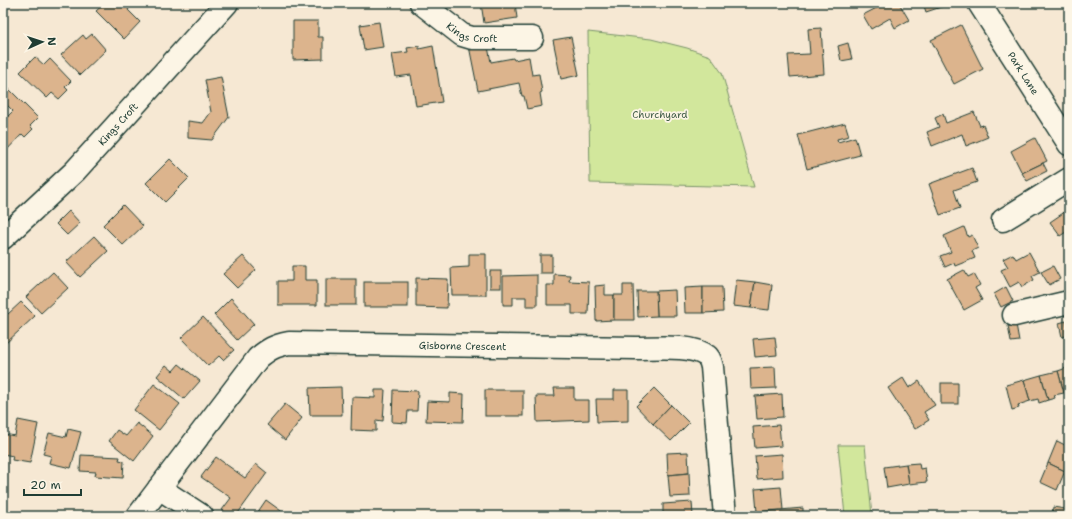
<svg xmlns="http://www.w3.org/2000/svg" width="1072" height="519" viewBox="0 0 1072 519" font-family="'Shantell Sans',sans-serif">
<rect width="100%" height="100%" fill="#f6e8d3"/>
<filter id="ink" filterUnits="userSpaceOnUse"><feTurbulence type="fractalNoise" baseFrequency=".025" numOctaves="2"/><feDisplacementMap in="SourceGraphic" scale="8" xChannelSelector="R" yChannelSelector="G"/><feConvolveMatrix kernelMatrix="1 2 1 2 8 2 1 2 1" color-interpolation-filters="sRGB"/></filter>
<g filter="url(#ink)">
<g fill="#d2e79c" stroke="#789268">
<path d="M588 32 651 39 687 48 710 56 722 73 754 187 590 183Z"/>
<path d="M838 445H865L872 516H845Z"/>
</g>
<g fill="#dcb48d" stroke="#1f3d34">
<path d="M105 3H126L130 7 128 10 140 22 124 39 96 11Z"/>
<path d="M481 3H515L517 18 484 23Z"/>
<path d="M886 3H899L909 20 895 28 890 18 871 29 863 15Z"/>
<path d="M923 3H943L944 6 926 12Z"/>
<path d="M293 21H318V37H323V59L293 60Z"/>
<path d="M379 22 383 47 364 50 360 25Z"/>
<path d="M961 25 983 69 954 84 931 40Z"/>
<path d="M821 28 824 74 790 77 788 55 810 54 808 29Z"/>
<path d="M92 34 106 50 80 75 61 55 83 35 86 39Z"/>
<path d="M571 37 579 75 561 79 553 40Z"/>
<path d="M487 42 491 62 513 58 514 60 529 57 532 75 539 74 542 92 540 93 542 106 527 109 524 96H522L519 83 478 91 469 46Z"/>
<path d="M848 43 852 59 841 61 838 46Z"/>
<path d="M419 46V49L433 46 442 102 416 106 411 75 396 77 392 54 408 52 407 48Z"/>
<path d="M35 57 44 65 50 59 71 81 65 87 68 90 59 99 52 93 47 98 20 72Z"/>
<path d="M221 77 229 117 212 140 188 138V121L203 123 211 112 205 80Z"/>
<path d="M7 87 38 118 30 126 33 129 25 137 22 134 4 153 3 121 13 111 3 101V91Z"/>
<path d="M974 112 980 126 983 125 988 137 966 146 962 134 932 146 927 132 939 127 935 118 943 114 946 123Z"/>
<path d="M845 123 849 136 837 139 838 142 855 137 860 155 807 169 798 135Z"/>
<path d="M1035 138 1047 161 1022 173 1011 151Z"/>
<path d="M170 159 189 178 165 202 146 183Z"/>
<path d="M1043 163 1047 171 1027 181 1022 173Z"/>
<path d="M972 168 977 182 954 190 960 208 940 215 929 184Z"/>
<path d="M123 205 143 226 123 245 103 225Z"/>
<path d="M1069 209V230L1060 236 1050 222Z"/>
<path d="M69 211 80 223 67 235 56 224Z"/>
<path d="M964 227 968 237 972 235 978 248 972 251 975 258 955 266 954 263 945 267 940 256 951 252 944 236Z"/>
<path d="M94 236 108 251 80 277 66 262Z"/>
<path d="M1029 252 1040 272 1032 276 1034 280 1022 287 1019 282 1010 287 1001 270 1008 267 1003 259 1013 254 1016 259Z"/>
<path d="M469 254H486V295H452L451 268 469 267Z"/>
<rect x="540" y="255" width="12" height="18"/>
<path d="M243 256 256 270 237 288 223 274Z"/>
<path d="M292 266H305V280H317V305H278V281H292Z"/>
<path d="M1053 266 1060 279 1049 285 1041 272Z"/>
<path d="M964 270 968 277 974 274 980 285 975 288 982 300 964 310 947 279Z"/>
<rect x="490" y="271" width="11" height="17"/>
<path d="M53 272 68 288 41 313 26 297Z"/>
<path d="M554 274 570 275 569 281 589 282 588 314H572V305H547V285H554Z"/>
<path d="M537 275V306H526V297H513V305H503V276Z"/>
<path d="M416 278 448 279 447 308 416 307Z"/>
<rect x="326" y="279" width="30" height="26"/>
<path d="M736 280 755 282 751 308 733 306Z"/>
<rect x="364" y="282" width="44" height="25"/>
<path d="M755 282 772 285 769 310 751 308Z"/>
<path d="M605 285V295H614V320L596 321 595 286Z"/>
<path d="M623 285H633L634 320H614V295H623Z"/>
<path d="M703 287V313H685L684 288Z"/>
<path d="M703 287H722L723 312 703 313Z"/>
<path d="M1006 287 1013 301 1001 307 994 294Z"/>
<path d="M675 290 676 316H657L656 291Z"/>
<path d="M637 291H656L657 316 638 317Z"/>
<path d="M231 298 254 324 237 340 214 315Z"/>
<path d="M21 302 35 316 6 343 3 339V311L4 310 8 314Z"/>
<path d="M203 317 234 350 223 360 219 356 208 366 181 338Z"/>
<path d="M1066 321 1069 335 1062 337 1059 323Z"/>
<path d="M1016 324 1019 341 1011 342 1008 326Z"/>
<path d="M775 337 777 355 755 357 753 339Z"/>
<path d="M179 364 200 381 184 399 157 376 166 365 173 371Z"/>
<path d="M775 367 776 388 751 389 750 368Z"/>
<path d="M1069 367V391L1064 393 1058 371Z"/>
<path d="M1058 371 1064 393 1054 395 1055 398 1048 400 1041 375Z"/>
<path d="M1041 375 1048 400 1039 403 1038 399 1030 401 1024 380Z"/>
<path d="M903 378 909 388 919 381 935 405 924 412 929 420 915 429 888 388Z"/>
<path d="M1024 380 1030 401 1018 405 1019 408 1012 410 1006 385Z"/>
<rect x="941" y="383" width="17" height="21"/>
<path d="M154 384 180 404 159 430 134 410Z"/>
<path d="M341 387 342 415H310L309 388Z"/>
<path d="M554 388H574V400H589V420L537 422 536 396H555Z"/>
<path d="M654 388 671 405 653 424 636 406Z"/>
<path d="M375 390H385L383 421 376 420V431L351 430 352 397 375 398Z"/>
<path d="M393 390 418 391 417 411H408L407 423 392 422Z"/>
<rect x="485" y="390" width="38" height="26"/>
<path d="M614 390H628V421L597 422 596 399H614Z"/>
<path d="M450 393 464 394 463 422 426 421 427 401 450 402Z"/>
<path d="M782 394 783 417 757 419 755 396Z"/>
<path d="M285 404 302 418 285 440 267 425Z"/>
<path d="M671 405 689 423 671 441 653 424Z"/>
<path d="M18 420 38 424 30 463 12 460 13 456 3 454 4 434 15 436Z"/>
<path d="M137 423 153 436 134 461 109 441 117 430 126 436Z"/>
<path d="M779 425 781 446 755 448 753 427Z"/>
<path d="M68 429 81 432 71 468 49 463 51 456 43 454 49 433 66 437Z"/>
<path d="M1057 441 1069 447V462L1065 471 1048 463Z"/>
<path d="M688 452 689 473 668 475 667 453Z"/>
<path d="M782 454 783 477 757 479 755 456Z"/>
<path d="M81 455 120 457 119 460 124 461 123 478 95 476 96 472 80 471Z"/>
<path d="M216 457 245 478 256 464 267 473 236 516H231L222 510 231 498 201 477Z"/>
<path d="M919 463 920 469 925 468 927 482 909 484 906 464Z"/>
<path d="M1048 463 1065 471 1057 490 1040 482Z"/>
<path d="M906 464 909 484 887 488 884 467Z"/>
<path d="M689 473 690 496 670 497 668 475Z"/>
<path d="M781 487 783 510 757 512 755 489Z"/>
<path d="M266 500 288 516H255Z"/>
<path d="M692 502 693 516H663V504Z"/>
<path d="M1066 502 1069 503V516H1048V513L1052 514 1053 507 1065 509Z"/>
<path d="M803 508V516H758L757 512Z"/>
</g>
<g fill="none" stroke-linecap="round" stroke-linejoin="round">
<g stroke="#1f3d34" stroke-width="25">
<g id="minor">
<path id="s1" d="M421 3 462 35 472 38H532"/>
<path id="s2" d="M979 3 1069 144"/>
<path d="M1003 220 1069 179"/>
<path id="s3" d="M3 238 75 171 227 3"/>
<path d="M1014 315 1069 302"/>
<path d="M159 488 202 516"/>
<path id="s4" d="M138 516 258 358C269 349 274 346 289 343L636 348C655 348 692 344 707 356 710 358 711 363 712 367L725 516"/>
</g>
</g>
<use href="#minor" stroke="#fcf5e5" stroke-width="22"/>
</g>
</g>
<g text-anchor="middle" stroke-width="3.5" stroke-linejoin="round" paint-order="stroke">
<g font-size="10" fill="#1f3d34" stroke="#fcf5e5">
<text dy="4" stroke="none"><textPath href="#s1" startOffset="61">Kings Croft</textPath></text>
<text dy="4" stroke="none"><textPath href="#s2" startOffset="83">Park Lane</textPath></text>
<text dy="4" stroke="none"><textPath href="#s3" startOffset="162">Kings Croft</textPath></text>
<text dy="4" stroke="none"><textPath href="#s4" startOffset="407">Gisborne Crescent</textPath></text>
</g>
<g font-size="10" fill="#435f49" stroke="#fcf5e5">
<text x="660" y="118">Churchyard</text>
</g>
</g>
<rect width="1072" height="519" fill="none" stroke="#fcf5e5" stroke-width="16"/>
<rect x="8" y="8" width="1056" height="503" fill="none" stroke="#1f3d34" stroke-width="1.5" filter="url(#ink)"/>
<g transform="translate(42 42) rotate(87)" stroke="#fcf5e5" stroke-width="3" paint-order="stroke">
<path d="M0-3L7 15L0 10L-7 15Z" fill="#1f3d34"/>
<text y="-6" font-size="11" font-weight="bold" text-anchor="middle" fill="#1f3d34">N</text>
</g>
<path d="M24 489v6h57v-6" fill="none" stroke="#1f3d34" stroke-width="2"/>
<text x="30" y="489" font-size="12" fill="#1f3d34" stroke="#fcf5e5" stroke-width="3" paint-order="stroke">20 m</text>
</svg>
